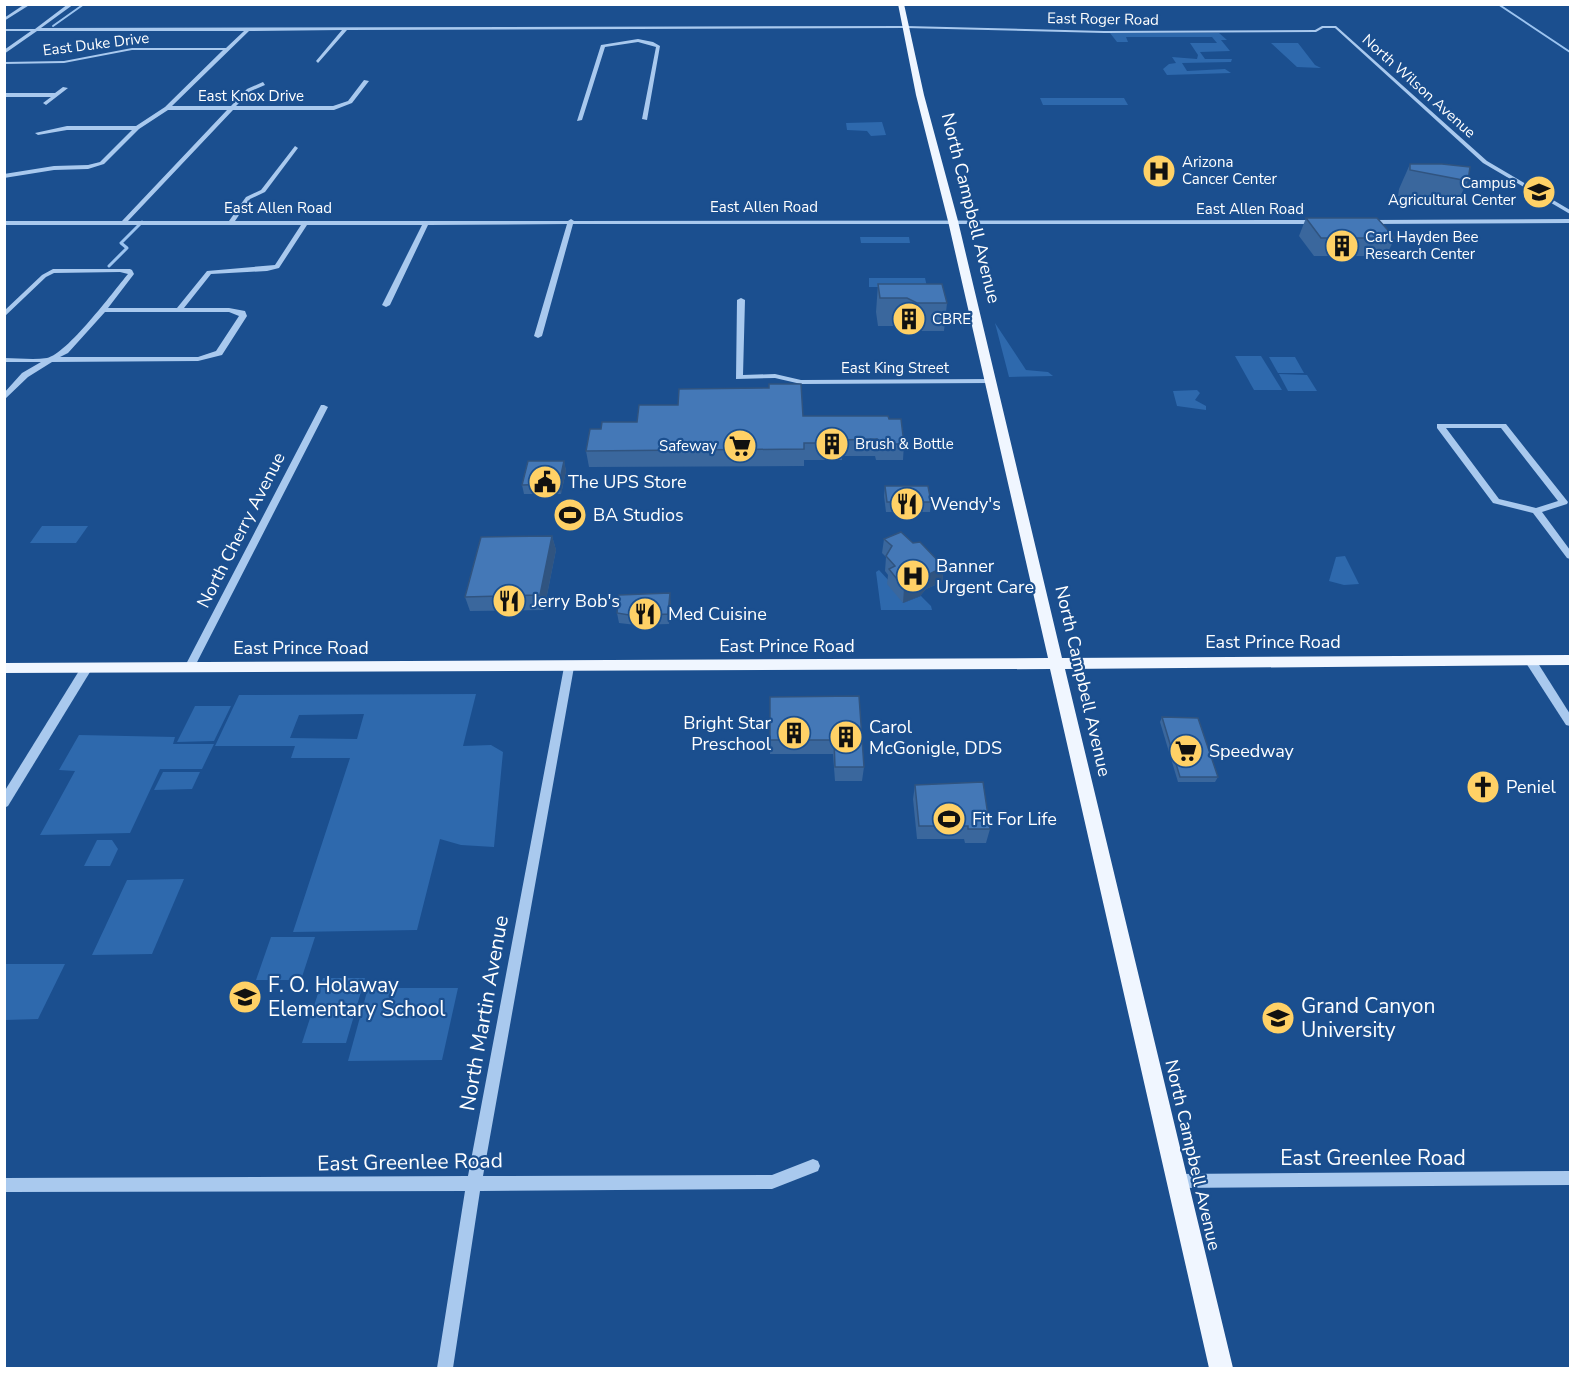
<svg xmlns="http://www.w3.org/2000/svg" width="1575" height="1373" viewBox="0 0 1575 1373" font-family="'Nunito Sans',sans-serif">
<rect width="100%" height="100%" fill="#1b4f8f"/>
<g fill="#2e69ad" fill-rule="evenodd">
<path d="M1110 33H1219L1227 40H1221L1230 51 1200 52 1205 59H1232L1231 62 1182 63 1187 71 1225 69 1231 73 1167 75 1163 69 1169 64 1176 63 1172 57 1197 59 1198 55 1190 43H1217L1212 37H1126L1128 42H1117Z"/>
<path d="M1271 43H1298L1315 65 1321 68 1297 67Z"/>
<path d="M1040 98H1124L1128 105H1043Z"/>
<path d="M882 122 886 135 871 136 867 131 847 130 846 123Z"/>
<path d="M860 237H909L910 243H861Z"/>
<path d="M869 278H925L927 287H869Z"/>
<path d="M995 323 1026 370 1048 372 1053 376 1009 377Z"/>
<path d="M1235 356H1261L1282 390H1254Z"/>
<path d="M1269 357H1295L1304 373H1278Z"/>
<path d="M1279 374 1307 375 1317 391H1288Z"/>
<path d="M1197 390 1200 393 1195 400 1206 406V410L1177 406 1173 391Z"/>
<path d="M42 526H88L76 543H30Z"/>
<path d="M1345 556 1359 584 1344 585 1329 581 1336 557Z"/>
<path d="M879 570 890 582 903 603 921 596 931 606 932 610H881L876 572Z"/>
<path d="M476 694 463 746 491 745 503 752 494 847 461 845 440 839 417 930 293 932 350 758H291L295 746H215L239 695ZM364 714 357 739 290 738 299 715Z"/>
<path d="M195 706H231L214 741 177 742Z"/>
<path d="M79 735 175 737 173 744H214L202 769H160L130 833 40 835 75 771 59 770Z"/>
<path d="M163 772H200L192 789 154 790Z"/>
<path d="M97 840H112L118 849 110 866H84Z"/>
<path d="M184 879 152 954 92 955 127 880Z"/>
<path d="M271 937H315L301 980H256Z"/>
<path d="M4 964H65L38 1019 5 1020Z"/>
<path d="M323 978H365L346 1043H302Z"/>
<path d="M368 988H458L442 1060 348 1061Z"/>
</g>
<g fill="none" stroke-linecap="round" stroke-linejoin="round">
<g stroke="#9cc4f0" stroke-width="2">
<path d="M1498 4 1570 52"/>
<path d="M53 26 84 4"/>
</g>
<path stroke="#9cc4f0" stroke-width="3" d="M109 266 127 248 121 243 142 222"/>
<g fill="#a9c9ee" fill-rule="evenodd">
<path d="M25 4H31L4 21V18Z"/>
<path d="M68 4H74L41 28 906 26 1104 31 1315 30 1322 26H1336L1487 161 1570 210V214L1483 163 1335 28H1323L1316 32 1104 33 906 28 347 30 318 63 316 61 342 30 249 31 172 106H231L247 89 263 82 265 85 251 91 236 106H333L348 101 364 80 369 81 352 103 334 110H233L128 221H229L246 197 261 190 295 146 298 148 265 192 250 199 235 221H568L571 219 574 221 1318 220 1321 222 1318 224H573L542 336 538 338 534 336 567 224 428 225 390 305 386 307 382 305 422 225H307L279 268 267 271 211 274 184 308H229L245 311 247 316 222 355 198 361 52 362 28 377 4 400V393L22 373 41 362H4V358C18 358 33 360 47 358 67 354 113 292 128 274L120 272 54 273 46 277 4 317V311L42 275 53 269H130L132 270 134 274 108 308H177L207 271 275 265 301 225H4V221H122L227 110H168L139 129 104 164 88 169 54 170 4 178V174L54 166 88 165 100 162 132 130H67L38 135 35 133 67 126H136L165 107 223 50H132L64 63 4 64V62L64 61 132 48H226L244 31H37L4 54V50L31 31H4V29H35ZM105 312H229L239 316 216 351 198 357H60L68 353Z"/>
<path d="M638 39 653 42 660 46 647 120 642 119 656 47 638 42 605 47 582 120 577 121 601 45Z"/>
<path d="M63 87 68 88 46 105 43 103 51 97H4V93H55Z"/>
<path d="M1570 219V223L1367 224 1364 222 1367 220Z"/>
<path d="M741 298 745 300 743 375 775 374 801 380 990 379 994 381 990 383 801 384 775 378 736 379 737 300Z"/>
<path d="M321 405H324L328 407 194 668 193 671H185L184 668Z"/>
<path d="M1437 424H1506L1568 502 1567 504 1542 512 1570 550V559L1567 558 1533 513 1493 503 1437 428ZM1446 428H1501L1558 501 1536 508 1499 499Z"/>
<path d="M1530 656 1534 657 1570 714V726L1566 725 1526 663 1525 660 1526 657Z"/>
<path d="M569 663 574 667 483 1176 772 1175 813 1159 818 1161 820 1166 818 1171 772 1189 480 1191 453 1368H437L465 1191 4 1192V1178L468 1176 564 667Z"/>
<path d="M86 665 90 666 91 669 90 672 8 806 4 808V792L82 666Z"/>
<path d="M1570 1171V1185L1176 1188 1171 1186 1169 1181 1171 1176 1176 1174Z"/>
</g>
<path fill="#f0f6ff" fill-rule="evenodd" d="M898 4H904L924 95 958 221 1062 658 1570 655V665L1065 669 1233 1368H1209L1050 669 4 673V663L1048 658 948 221 916 95Z"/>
</g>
<g fill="#3a679d">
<path d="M1410 164 1468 181 1455 206 1398 196 1399 189Z"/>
<path d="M1306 218 1395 238 1386 256H1314L1299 236Z"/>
<path d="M878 284 947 303 944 331H915L904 326H878L876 312Z"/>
<path d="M803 416 904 444 903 460H876L875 456H842V460H804V466L589 467 586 451 601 429 637 422Z"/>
<path d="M564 461 566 471 561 494H524L522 485Z"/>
<path d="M885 486 931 502 930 512H886L884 496Z"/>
<path d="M552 536 556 550 544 610 470 611 465 597Z"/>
<path d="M884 539 913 543 944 567 942 582 926 589 920 596 903 603 887 584 888 575 885 571 886 557 882 553Z"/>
<path d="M671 603 669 624 636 625 619 623 617 613Z"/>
<path d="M859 696 864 767 862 781H835L833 754H770V740Z"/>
<path d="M1162 717 1218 777 1215 782H1178L1160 722Z"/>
<path d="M915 785 990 829 986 843H965L964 839H917L913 799Z"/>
</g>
<g fill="#305480">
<path d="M564 461 566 471 561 494 559 484Z"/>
<path d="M552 536 556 550 544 610 540 595Z"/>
<path d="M944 567 942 582 926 589 920 596 903 603 904 588 929 574Z"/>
<path d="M670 593 671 603 669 624 668 614Z"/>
</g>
<g fill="#4478b7" stroke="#305480" stroke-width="1.5">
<path d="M1410 164H1442L1470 167 1468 181 1410 170Z"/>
<path d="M1306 218H1377L1395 238H1321Z"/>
<path d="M878 284H942L947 303H917L907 298H880Z"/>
<path d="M769 384H801L803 416H888L889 419H901L904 444H877V439L843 440V443H804V449L586 451 590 429H601L602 422H637L639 405H678L679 389 769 388Z"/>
<path d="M528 461H564L559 484 522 485Z"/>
<path d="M885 486H928L931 502H887Z"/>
<path d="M901 532 913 543 920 542 944 567 929 574 922 581 904 588 889 569 895 566 886 556 892 546 884 539Z"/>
<path d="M552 536 540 595 465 597 481 537Z"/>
<path d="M670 593 668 614 635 616 617 613 619 595Z"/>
<path d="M859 696 864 767H835L834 740H770V697Z"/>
<path d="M1162 717 1198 718 1218 777H1180Z"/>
<path d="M983 782 990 829H968V826H919L915 785Z"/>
</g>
<defs>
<g id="hospital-disc" transform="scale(1.725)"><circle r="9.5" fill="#ffd166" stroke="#1b4f8f"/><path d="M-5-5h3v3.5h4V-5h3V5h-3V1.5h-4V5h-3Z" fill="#111"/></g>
<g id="university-disc" transform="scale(1.725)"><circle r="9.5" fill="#ffd166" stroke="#1b4f8f"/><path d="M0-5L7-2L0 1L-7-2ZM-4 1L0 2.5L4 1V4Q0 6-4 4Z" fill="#111"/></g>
<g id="building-disc" transform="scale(1.725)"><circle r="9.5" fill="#ffd166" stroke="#1b4f8f"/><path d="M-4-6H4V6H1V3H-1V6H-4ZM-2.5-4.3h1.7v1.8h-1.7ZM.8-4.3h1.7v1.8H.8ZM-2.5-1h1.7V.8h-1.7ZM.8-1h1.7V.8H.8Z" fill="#111"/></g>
<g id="supermarket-disc" transform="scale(1.725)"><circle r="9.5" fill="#ffd166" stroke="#1b4f8f"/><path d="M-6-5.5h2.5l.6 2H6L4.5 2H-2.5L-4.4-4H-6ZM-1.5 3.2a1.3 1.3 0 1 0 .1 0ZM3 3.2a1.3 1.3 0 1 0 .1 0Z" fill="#111"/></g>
<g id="civic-disc" transform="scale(1.725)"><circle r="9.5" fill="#ffd166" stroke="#1b4f8f"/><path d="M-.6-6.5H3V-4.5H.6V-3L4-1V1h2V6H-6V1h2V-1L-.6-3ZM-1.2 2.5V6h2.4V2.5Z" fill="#111"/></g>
<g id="restaurant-disc" transform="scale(1.725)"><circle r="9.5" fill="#ffd166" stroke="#1b4f8f"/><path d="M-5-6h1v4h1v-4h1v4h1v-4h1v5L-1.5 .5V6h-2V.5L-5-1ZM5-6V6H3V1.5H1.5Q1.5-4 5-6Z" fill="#111"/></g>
<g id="stadium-disc" transform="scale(1.725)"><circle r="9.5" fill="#ffd166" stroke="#1b4f8f"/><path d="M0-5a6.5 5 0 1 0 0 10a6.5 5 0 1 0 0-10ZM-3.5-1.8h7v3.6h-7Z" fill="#111"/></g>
<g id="church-disc" transform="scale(1.725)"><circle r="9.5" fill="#ffd166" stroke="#1b4f8f"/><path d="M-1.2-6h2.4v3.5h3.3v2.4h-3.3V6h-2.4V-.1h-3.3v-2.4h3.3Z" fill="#111"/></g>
<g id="school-disc" transform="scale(1.725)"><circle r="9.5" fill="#ffd166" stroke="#1b4f8f"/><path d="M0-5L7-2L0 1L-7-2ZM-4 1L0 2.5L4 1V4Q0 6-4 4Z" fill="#111"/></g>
</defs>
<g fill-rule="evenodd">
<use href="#hospital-disc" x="1159" y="171"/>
<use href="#university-disc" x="1539" y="192"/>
<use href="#building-disc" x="1342" y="246"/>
<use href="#building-disc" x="909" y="319"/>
<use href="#building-disc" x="832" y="444"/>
<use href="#supermarket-disc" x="740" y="446"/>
<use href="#civic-disc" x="545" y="482"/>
<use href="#restaurant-disc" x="907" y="504"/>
<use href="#stadium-disc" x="570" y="515"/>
<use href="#hospital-disc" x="913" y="576"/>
<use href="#restaurant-disc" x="509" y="601"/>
<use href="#restaurant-disc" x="645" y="614"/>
<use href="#building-disc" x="794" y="733"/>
<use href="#building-disc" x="846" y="737"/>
<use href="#supermarket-disc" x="1186" y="751"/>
<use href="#church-disc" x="1483" y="787"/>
<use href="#stadium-disc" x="949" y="819"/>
<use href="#school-disc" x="245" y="997"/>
<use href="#university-disc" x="1278" y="1018"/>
</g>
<g text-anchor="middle" stroke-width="4.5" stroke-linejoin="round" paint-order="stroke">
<g font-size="15" fill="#fff" stroke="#1b4f8f">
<text transform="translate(1103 19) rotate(1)" y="5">East Roger Road</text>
<text transform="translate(96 44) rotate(-7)" y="5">East Duke Drive</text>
<text transform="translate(1419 86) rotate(42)" y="5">North Wilson Avenue</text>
<text x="251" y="101">East Knox Drive</text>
<text x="764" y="212">East Allen Road</text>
<text x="278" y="213">East Allen Road</text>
<text x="1250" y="214">East Allen Road</text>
<text x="895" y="373">East King Street</text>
</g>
<g font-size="15" fill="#fff" stroke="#1b4f8f" text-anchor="start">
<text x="1182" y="167">Arizona<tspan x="1182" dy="17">Cancer Center</tspan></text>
<text x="1516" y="188" text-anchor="end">Campus<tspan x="1516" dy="17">Agricultural Center</tspan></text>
<text x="1365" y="242">Carl Hayden Bee<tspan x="1365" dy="17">Research Center</tspan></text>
<text x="932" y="324">CBRE</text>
<text x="855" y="449">Brush &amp; Bottle</text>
<text x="717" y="451" text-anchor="end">Safeway</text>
</g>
<g font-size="18" fill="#fff" stroke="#1b4f8f">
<text transform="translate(971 208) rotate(76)" y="6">North Campbell Avenue</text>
<text transform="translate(241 530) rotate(-63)" y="6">North Cherry Avenue</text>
<text x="1273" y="648">East Prince Road</text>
<text x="787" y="652">East Prince Road</text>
<text x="301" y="654">East Prince Road</text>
<text transform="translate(1083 681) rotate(77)" y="6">North Campbell Avenue</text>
<text transform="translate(1193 1155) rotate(77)" y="6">North Campbell Avenue</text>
</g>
<g font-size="18" fill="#fff" stroke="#1b4f8f" text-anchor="start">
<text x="568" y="488">The UPS Store</text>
<text x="930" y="510">Wendy's</text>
<text x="593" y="521">BA Studios</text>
<text x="936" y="572">Banner<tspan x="936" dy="21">Urgent Care</tspan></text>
<text x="532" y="607">Jerry Bob's</text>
<text x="668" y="620">Med Cuisine</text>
<text x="771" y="729" text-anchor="end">Bright Star<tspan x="771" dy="21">Preschool</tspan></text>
<text x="869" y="733">Carol<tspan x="869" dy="21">McGonigle, DDS</tspan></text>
<text x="1209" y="757">Speedway</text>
<text x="1506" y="793">Peniel</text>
<text x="972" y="825">Fit For Life</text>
</g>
<g font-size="21" fill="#fff" stroke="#1b4f8f" text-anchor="start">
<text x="268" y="992">F. O. Holaway<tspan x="268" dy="24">Elementary School</tspan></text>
<text x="1301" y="1013">Grand Canyon<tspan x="1301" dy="24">University</tspan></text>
</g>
<g font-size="21" fill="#fff" stroke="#1b4f8f">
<text transform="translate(484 1013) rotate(-80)" y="7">North Martin Avenue</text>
<text x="1373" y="1165">East Greenlee Road</text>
<text transform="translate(410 1162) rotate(-1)" y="7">East Greenlee Road</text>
</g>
</g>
<rect width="1575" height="1373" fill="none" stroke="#ffffff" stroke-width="12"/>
</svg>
